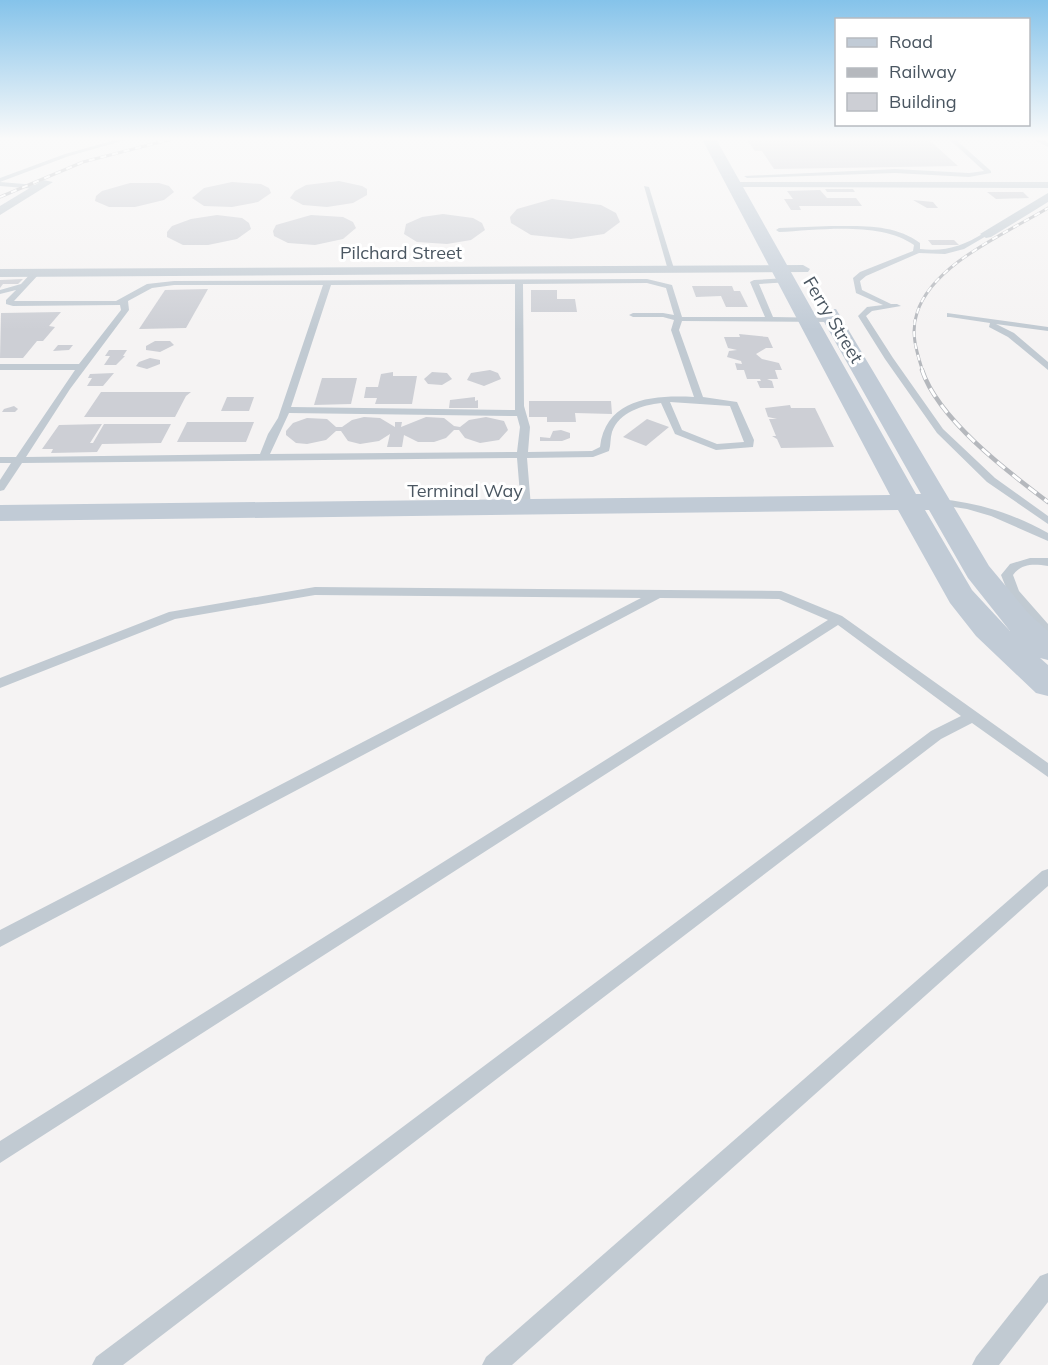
<svg xmlns="http://www.w3.org/2000/svg" width="1048" height="1365" viewBox="0 0 1048 1365" font-family="Mulish,sans-serif">
<rect width="100%" height="100%" fill="#f5f3f3"/>
<g fill="#cdcfd5">
<path d="M928 139 958 166 774 169 762 151H755L747 140Z"/>
<path d="M339 181 362 186 367 189V195L353 203 327 207 303 205 290 198 295 191 306 185Z"/>
<path d="M232 182 261 184 269 188 271 193 258 202 232 207 204 206 192 198 204 188Z"/>
<path d="M130 183H159L169 186 174 192 164 200 135 207H109L95 201 96 196 102 191Z"/>
<path d="M825 189H853L855 192H827Z"/>
<path d="M820 190 827 198H856L862 206H799L801 210H791L784 199H793L787 191Z"/>
<path d="M987 192H1023L1029 198 996 199Z"/>
<path d="M552 199 601 205 616 213 620 222 604 234 571 239 531 235 511 223 510 217 517 209Z"/>
<path d="M913 200 933 202 938 208H927Z"/>
<path d="M443 214 473 218 482 223 485 230 471 240 447 244 417 242 404 234 406 224 422 217Z"/>
<path d="M217 215 242 218 249 223 251 229 237 239 208 245H183L167 237V232L172 226 191 219Z"/>
<path d="M311 215 343 217 353 222 356 228 343 239 315 245 288 243 274 236 273 231 276 225Z"/>
<path d="M928 240H954L959 245H932Z"/>
<path d="M23 279 18 284H3L0 288V280Z"/>
<path d="M692 286H732L734 291H740L748 307H726L721 296 696 297Z"/>
<path d="M208 289 186 328 139 329 165 290Z"/>
<path d="M531 290H557V299H575L577 312H531Z"/>
<path d="M61 312 49 326 55 327 43 341H37L23 358H0L1 313Z"/>
<path d="M739 334 768 337 773 348H766L756 354 762 359 779 363 782 370H775L778 379H767L772 381 774 388H760L757 381H761L760 379H747L744 370H737L735 363 742 364 741 361 727 357 729 351 737 350 728 348 724 337H740Z"/>
<path d="M155 341H170L174 345 160 352 146 350V346Z"/>
<path d="M58 345H73L69 350 53 351Z"/>
<path d="M109 350H127L123 356H125L116 365H104L110 356H105Z"/>
<path d="M150 358 160 360V364L147 369 136 366 139 362Z"/>
<path d="M490 370 498 373 501 379 484 386 467 380 471 373Z"/>
<path d="M393 372V376H417L412 404H375L377 398H364L366 387H378L381 374Z"/>
<path d="M432 372 447 373 452 379 442 385 428 384 424 379Z"/>
<path d="M114 373 103 386H87L92 378H88L90 374Z"/>
<path d="M322 378H357L351 404 314 405Z"/>
<path d="M101 392H191L186 396 175 417H84Z"/>
<path d="M227 397H254L249 411H221Z"/>
<path d="M475 397V401L478 400V408H449L450 400Z"/>
<path d="M529 401H611L612 414 575 413 576 422H547V417H529Z"/>
<path d="M790 405 791 408H815L834 447 781 448 777 439 772 436H776L769 419H777L768 417 765 408Z"/>
<path d="M14 406 18 409 15 412H2L4 409Z"/>
<path d="M364 417 380 418 395 427V422H402L401 427 426 417 444 418 454 426 460 427 469 420 486 417 504 421 508 430 499 440 480 443 465 438 459 430H454L446 438 434 442H418L404 435 402 447H387L390 434 379 441 360 444 348 441 341 431H336L326 440 307 444 296 443 286 435V431L293 423 307 418 327 419 336 427H342L352 420Z"/>
<path d="M647 419 669 427 646 446 623 437Z"/>
<path d="M187 422H254L246 442H177Z"/>
<path d="M102 424 90 443H93L104 424H171L161 443 102 444 97 452 51 453 53 449H42L59 425Z"/>
<path d="M561 430 570 433V438L562 441H540V437L550 438 553 431Z"/>
</g>
<g fill="none" stroke-linecap="round" stroke-linejoin="round">
<g fill="#c1cad2" fill-rule="evenodd">
<path d="M119 139H129L69 156 0 182V178L65 154Z"/>
<path d="M949 139H955L991 171V173L969 177 895 173 747 178 744 176 895 169 969 173 984 171Z"/>
<path d="M1033 139H1041L1048 143V147Z"/>
<path d="M0 182 36 185 39 187 36 189 0 186Z"/>
<path d="M644 186 649 187 675 272 668 270Z"/>
<path d="M831 226C862 226 895 224 920 243V249C945 252 963 246 984 233H988V235L964 249 945 254 919 253 866 276 860 281 862 290 891 304H897L901 306 872 311 866 316 893 358 943 429 995 478 1048 516V524L987 482 937 433 885 359 858 316 867 307 883 305 856 293 853 278 860 272 913 251 914 245C881 221 818 230 779 232L776 230 779 228Z"/>
<path d="M33 271 40 273 14 301H116L147 284 174 281 647 279 672 285 682 317H765L750 282 754 280 787 278H790V282L759 284 773 317 833 318 837 320 833 322 682 321 679 330 703 397 737 402 754 440 753 447 716 450 675 434 661 403C643 405 619 412 612 432 610 438 611 445 609 451L593 457 527 458 531 507 526 510 521 507 517 458 22 463 4 490 0 491V480L11 463H0V457H16L75 370H0V364H79L121 310 120 305 13 306 6 304V300L16 290 0 294V290L21 284ZM647 283 666 288 674 315 663 313H633L629 315 633 317H663L674 320 671 330 694 397C654 395 606 398 600 447L592 451 528 452 530 427 524 406 523 284ZM515 284V410L291 407 331 285ZM174 285H323L278 418 268 434 260 454 26 457 70 389 129 310 128 301 152 288ZM670 402 730 406 744 442 717 444 682 430ZM289 413 517 416 520 427 517 452 270 454Z"/>
<path d="M947 313 1048 327V331L996 324 1014 333 1048 362V370L1008 337 989 327 990 323 950 317H947Z"/>
<path d="M938 499C977 502 1014 514 1048 533V541L991 516 967 509 934 504V500Z"/>
<path d="M1030 558H1048V566C1034 564 1022 563 1013 575L1019 591 1048 624V636L1043 635 1009 595 1001 575 1010 564Z"/>
<path d="M315 587 781 591 842 616 1048 763V777L972 723 941 739 123 1365H92L96 1357 931 731 961 716 838 625 0 1163V1141L828 620 779 599 660 598 0 947V930L641 598 315 595 175 619 0 688V678L169 612Z"/>
<path d="M1048 869V886L512 1365H482L486 1357 1042 871Z"/>
<path d="M1048 1273V1302L999 1365H972L976 1357 1040 1276Z"/>
</g>
<g fill="#c1cad2" fill-rule="evenodd">
<path d="M43 180 53 182 0 215V206Z"/>
<path d="M735 182H1048V188L731 187V183Z"/>
<path d="M1048 193V202L991 237 986 238 980 234Z"/>
<path d="M803 265 810 269 808 272 0 277V269Z"/>
</g>
<path fill="#c1cbd6" fill-rule="evenodd" d="M702 139H716L916 494H921L819 313 822 309H836L989 566 1029 614 1048 631V660L1040 658 1048 665V696L1036 693 976 636 950 603 898 510 0 521V505L890 495ZM925 510H929L968 578 1010 631 972 590Z"/>
<g stroke="#b5b8bd" stroke-width="3">
<g id="rail-far1">
<path d="M0 197 83 162 172 139"/>
<path d="M923 372C917 353 910 333 917 313 932 264 1007 233 1048 208"/>
</g>
</g>
<g stroke="#b5b8bd" stroke-width="4.5">
<path id="rail" d="M922 370C938 419 1008 472 1048 502"/>
</g>
<use href="#rail-far1" stroke="#fff" stroke-width="2" stroke-dasharray="6" stroke-linecap="butt"/>
<use href="#rail" stroke="#fff" stroke-width="3" stroke-dasharray="10" stroke-linecap="butt"/>
</g>
<linearGradient id="sky" x2="0" y2="1"><stop stop-color="#85c3ea"/><stop offset="0.42" stop-color="#fafafa"/><stop offset="1" stop-color="#fafafa" stop-opacity="0"/></linearGradient>
<rect width="1048" height="330" fill="url(#sky)"/>
<g text-anchor="middle" stroke-width="6" stroke-linejoin="round" paint-order="stroke">
<g font-size="18" fill="#4a5661" stroke="#fff">
<text x="401" y="259">Pilchard Street</text>
<text transform="translate(833 320) rotate(59)" y="6">Ferry Street</text>
<text x="465" y="497">Terminal Way</text>
</g>
</g>
<rect x="835" y="18" width="195" height="108" fill="#ffffff" stroke="#b7bbc0" stroke-width="1.5"/>
<rect x="847" y="38" width="30" height="9" fill="#c1cbd6" stroke="#b7bbc0" stroke-width="1.5"/>
<text x="889" y="48" font-size="18" fill="#4a5661">Road</text>
<rect x="847" y="68" width="30" height="9" fill="#b5b8bd" stroke="#b7bbc0" stroke-width="1.5"/>
<text x="889" y="78" font-size="18" fill="#4a5661">Railway</text>
<rect x="847" y="93" width="30" height="18" fill="#cdcfd5" stroke="#b7bbc0" stroke-width="1.5"/>
<text x="889" y="108" font-size="18" fill="#4a5661">Building</text>
</svg>
